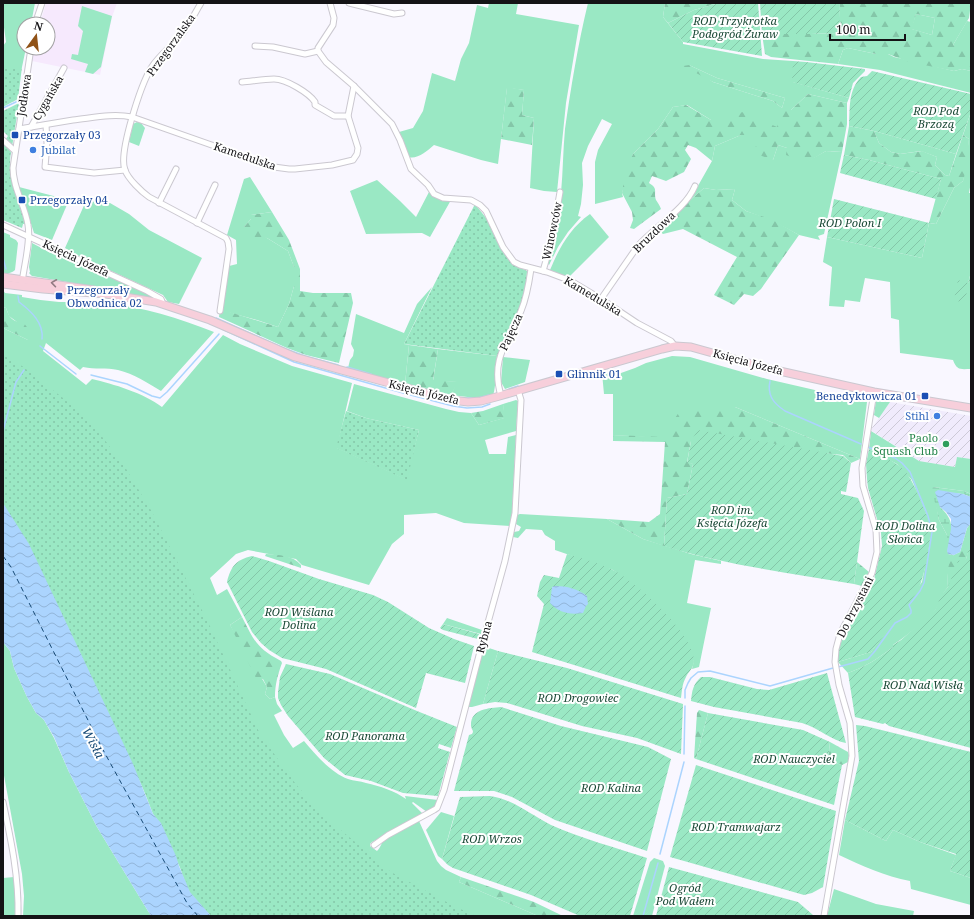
<svg xmlns="http://www.w3.org/2000/svg" width="974" height="919" viewBox="0 0 974 919" font-family="'Noto Serif',serif">
<defs>
<pattern id="industrial-furrows" width="10" height="10" patternUnits="userSpaceOnUse"><rect width="10" height="10" fill="#f0ebfc"/><path d="M-1 1l2-2M0 10L10 0M9 11l2-2" fill="none" stroke="#cdc9d7"/></pattern>
<pattern id="forest-firs" width="22" height="20" patternUnits="userSpaceOnUse"><rect width="22" height="20" fill="#9ae8c4"/><path d="M5 1l3.5 6h-7zM16 11l3.5 6h-7z" fill="#84c6a8"/></pattern>
<pattern id="wetland-marsh" width="20" height="14" patternUnits="userSpaceOnUse"><rect width="20" height="14" fill="#9ae8c4"/><path d="M1 5h8M5 5V1M11 12h8M15 12V8" fill="none" stroke="#84c6a8"/></pattern>
<pattern id="park-dots" width="8" height="8" patternUnits="userSpaceOnUse"><rect width="8" height="8" fill="#9ae8c4"/><path d="M2 2h.1M6 6h.1" fill="none" stroke="#84c6a8" stroke-width="1.8" stroke-linecap="round"/></pattern>
<pattern id="garden-furrows" width="10" height="10" patternUnits="userSpaceOnUse"><rect width="10" height="10" fill="#9ae8c4"/><path d="M-1 1l2-2M0 10L10 0M9 11l2-2" fill="none" stroke="#84c6a8"/></pattern>
<pattern id="water-waves" width="16" height="10" patternUnits="userSpaceOnUse"><rect width="16" height="10" fill="#abd4fe"/><path d="M0 5q4-4 8 0t8 0" fill="none" stroke="#92b5d9"/></pattern>
</defs>
<rect width="100%" height="100%" fill="#f9f7ff"/>
<path fill="url(#industrial-furrows)" d="M890 402 971 416V459L957 457 955 467 919 461 872 431V428Z"/>
<path fill="#f6e9fd" d="M46 3H117L112 17 100 75 32 61 35 48H48V24H40Z"/>
<g fill="#9ae8c4" fill-rule="evenodd">
<path d="M3 3H35L31 24H24V48H26L22 67H3V46L6 42 3 20Z"/>
<path d="M489 3H518L516 14 579 25 566 103 557 192 544 191 530 188 534 118 522 115 524 90 507 88 498 164 481 160 434 145C427 151 417 160 408 157L399 132 413 128 423 111 432 73 455 81 461 59 469 43 477 5 488 8Z"/>
<path d="M588 3H665L663 17 683 42V44L763 59 793 61V82L849 98 847 103 808 94 791 110 777 128 763 122 711 120 687 105 673 107 658 129 633 154 622 193 623 197 595 204V162L598 150 612 124 602 119 588 146 582 163 583 185 581 204 578 216 581 217 568 232 558 247 549 265 548 264C553 241 560 217 561 193 563 171 563 150 565 129 571 87 578 44 588 3ZM689 65 717 78 785 98 782 108 773 101 713 82Z"/>
<path d="M82 6 112 16 101 67 93 74 85 72 88 64 71 59 72 54 78 55 83 31 78 26Z"/>
<path d="M916 14 935 18 932 35 911 29Z"/>
<path d="M967 21 971 22V57L953 45Z"/>
<path d="M848 48 876 54H888L894 57 954 71 962 69 971 71V93L880 70 838 64 843 50Z"/>
<path d="M971 112V182L969 193H971V272L968 283 971 284V369C961 369 957 371 953 360L900 353 899 320 891 318 890 282 865 278 860 302 845 300 844 307 829 306 832 267 823 262 827 237 922 258 929 223 936 224 954 188 963 181 969 139 963 135Z"/>
<path d="M137 122 141 123 145 128 139 146 129 142 133 124Z"/>
<path d="M874 131 956 154 949 176 945 175 935 165 937 157 921 151 900 154 891 152 879 143Z"/>
<path d="M741 135H759L773 160 778 145 787 148 806 162 826 151 842 152 824 234 818 236 820 240 799 235 773 221 746 211 732 200 735 189 716 190 704 188 690 200 712 161 715 146Z"/>
<path d="M250 177 272 212 251 215V219L244 227 267 238 288 251 294 267V286L289 304 278 327 257 320 220 310 229 266 237 264 236 240 227 235 244 179Z"/>
<path d="M377 180 400 201 416 217 429 192 436 198 451 200 430 237 422 233 366 234 350 191Z"/>
<path d="M19 187 69 200 52 240 34 233Z"/>
<path d="M86 201 110 203 129 214 149 230 202 258 179 304 168 302 163 295 79 256 65 248Z"/>
<path d="M590 214 609 237 568 278 550 270C559 248 570 228 590 214Z"/>
<path d="M3 232 10 235V237L16 240 18 243 15 270C12 273 7 274 3 273Z"/>
<path d="M32 243 49 252H54L154 297 152 298 105 290 85 285 32 276 29 273 30 272 29 267Z"/>
<path d="M432 287 404 344 409 345 405 384 348 368 350 360 353 356 354 350 351 344 356 314 404 333 417 304Z"/>
<path d="M3 290 5 293 22 295V297C34 299 47 301 59 302 74 302 90 302 105 303 143 307 179 318 214 332L161 391C148 383 134 374 118 370 106 367 95 370 83 367L80 370 46 343 43 351 86 385 92 379C113 384 144 393 162 407L223 335 240 344 292 366 352 383 337 448 406 479 419 430 366 418 347 411 354 384 446 409 459 412 471 413 479 425 504 418 503 404 516 400 518 401 516 431 485 440 489 454H506L508 437 516 435 512 513 510 526 464 523 436 513 404 515V534L392 544 369 585 302 565 296 559 248 550 236 554 210 578 217 595 227 589 242 617 230 625 267 687 265 694 270 699 275 697 277 704 282 711 274 715 284 735 293 748 304 741C315 754 331 773 348 779 354 781 360 781 366 783 380 786 395 791 406 799L405 796 438 800 436 806 427 812 413 802 412 803 422 813 421 817 372 842 370 844V846L377 851C381 847 381 843 385 839L419 821 437 861 441 866 446 870 461 877 459 882 538 916H211C204 909 196 901 190 893 183 881 181 867 176 855 170 841 163 826 153 814L3 428V328L28 340 17 322 9 316 6 308 3 307Z"/>
<path d="M438 349 497 356C496 365 496 390 493 395L476 398 451 395 457 382 433 381Z"/>
<path d="M672 356 690 357 767 379 867 402 860 459 735 407 666 434 662 438 613 435V394H604L602 373H621L635 368 646 363Z"/>
<path d="M503 357 530 360 525 382 505 389 501 382Z"/>
<path d="M876 400 890 402 879 418 874 415Z"/>
<path d="M871 431 919 461 955 467 957 457 971 459V494L964 491 933 487 939 520 947 535 948 554 954 555C948 565 947 576 948 587 940 596 941 600 936 609 931 617 901 640 893 645V647C879 658 865 667 848 673L838 662 871 652 922 582 929 546 930 530 925 512 912 480 897 464 869 449Z"/>
<path d="M520 514 607 519 643 539 691 554 721 561V564L695 560 687 603 711 608 699 667 692 669 694 661 630 582 613 570 555 550V541L545 535 542 530 526 529 518 538 513 537 514 532 519 531 521 527 516 524 517 515Z"/>
<path d="M447 618 482 630 481 634 443 624Z"/>
<path d="M3 642 10 651 14 668 27 697 36 713 44 720 54 738 69 772 97 827 151 916H23L24 896 22 874 3 770Z"/>
<path d="M486 647 498 651 483 704 472 707H469L468 702 483 649Z"/>
<path d="M441 812 454 816 442 859 438 856 426 830Z"/>
<path d="M845 820 886 841 893 830 920 842 956 855 950 871 971 878V905L911 889 910 881C885 876 862 866 839 855Z"/>
<path d="M654 858 663 861 665 866 652 916H633L650 862Z"/>
<path d="M14 877 16 897 15 916H3V878Z"/>
<path d="M834 889 876 904 914 911 913 916H827Z"/>
</g>
<g fill="url(#forest-firs)" fill-rule="evenodd">
<path d="M665 3H719L694 10 668 23 663 17Z"/>
<path d="M840 3H971L969 18 953 45 970 49 971 71 962 69 954 71 909 62 888 54H876L848 48 843 50 838 64 771 57 765 54 762 34H811L838 33ZM916 14 935 18 932 35 912 29Z"/>
<path d="M689 65 717 78 785 98 782 108 791 110 808 94 847 103V124L842 152 826 151 806 163 786 155 787 148 778 145 773 160 754 153 759 135H741L715 146 712 161 696 148 688 145 685 150 691 159 684 172 666 181 652 176 649 183C659 189 653 191 656 200 658 203 660 206 661 209L634 229 630 228 633 220 632 212 622 193 625 173 633 154 658 129 673 107 686 105 711 120H731L742 112 777 127 782 108 773 101 713 82 683 66Z"/>
<path d="M507 87 524 90 522 115 534 118 532 145 501 139Z"/>
<path d="M849 126 874 131 879 143 891 152 900 154 922 151 937 157 935 165 945 175 949 176 963 135 969 139 967 166 963 181 954 188 936 224 929 223 941 179 869 160 844 155Z"/>
<path d="M704 188 716 190 735 189 732 200 746 211 773 220 799 235 761 289 753 296 744 294 734 305 714 295 737 257 683 229 663 234 657 229Z"/>
<path d="M272 212 289 240 300 269V291L313 293H351L353 303 339 363 306 355 287 348 219 317 220 309 278 327 289 304 294 286V267L288 251 267 238 243 236 244 227 251 219V215Z"/>
<path d="M3 307 6 308C9 317 13 323 23 322L33 335 28 340 3 328Z"/>
<path d="M409 345 438 349 433 380 458 382 451 395 405 384Z"/>
<path d="M503 404 505 418 479 425 471 413 483 411Z"/>
<path d="M684 407H735L860 459 851 463 843 455 691 441 687 462 693 464 687 494 667 498 664 546 643 539 607 519 649 522 660 514 665 442 613 441V435L662 437C671 429 674 416 684 407Z"/>
<path d="M971 523V543L966 559 948 587C947 578 947 561 954 555 955 554 958 553 960 552L967 528Z"/>
<path d="M266 554C279 555 293 555 301 565V568L265 556Z"/>
<path d="M857 562 869 572 862 586 854 584Z"/>
<path d="M242 617C254 640 256 648 281 661L282 663C278 674 275 684 275 697L270 699 265 694 267 687 263 679 256 678 230 625Z"/>
<path d="M699 710 708 713 696 759 694 758 697 713Z"/>
<path d="M830 742 848 752 849 755 848 762 842 765 828 761Z"/>
<path d="M461 877 534 902 563 916H538L459 882Z"/>
</g>
<path fill="url(#wetland-marsh)" d="M933 487 964 491 971 494V497L963 494 951 493 940 507C956 521 952 533 947 551V535L939 520 932 490Z"/>
<g fill="url(#park-dots)">
<path d="M3 67H22L18 99 3 107Z"/>
<path d="M19 103 12 147 5 140 8 136 3 131V111Z"/>
<path d="M3 142 11 152C7 177 16 195 24 219L25 224H23L22 228 3 220Z"/>
<path d="M475 204 490 223 515 265 527 271 526 291 520 308 497 356 404 344Z"/>
<path d="M3 355 22 366 63 398 83 416 104 439 125 467 152 512 208 622 260 734 295 783 325 818 336 826 391 872 456 907 476 916H211L191 891 60 611 3 507Z"/>
<path d="M346 411 366 418 419 430 407 480 336 448Z"/>
</g>
<g fill="url(#garden-furrows)">
<path d="M719 3H758L762 56 683 42 668 23 694 10Z"/>
<path d="M760 3H840L839 33 811 34H762Z"/>
<path d="M793 61 806 62 865 69V71L853 83 849 98 792 82Z"/>
<path d="M872 71 971 94V112L956 154 874 131 849 126C850 109 848 90 861 77L867 76Z"/>
<path d="M844 155 869 160 941 179 936 199 840 173Z"/>
<path d="M834 199 929 223 922 258 827 237Z"/>
<path d="M971 272V284H969L964 303 954 300 958 280 968 283Z"/>
<path d="M698 430 843 456 851 463 846 492 841 491V494L858 498 864 511 854 584C790 573 725 565 664 546L667 498 687 494 693 464 687 463 691 441Z"/>
<path d="M869 449C880 455 893 460 903 469 913 478 928 515 930 530 931 544 924 579 917 592L871 652 838 662V648L874 579 882 546 881 533 868 488 867 479 866 464Z"/>
<path d="M970 543 971 748 889 726 885 723 883 724 855 717 848 673C865 667 879 658 893 647V645L901 640 935 610 942 594 948 587 958 561 966 559Z"/>
<path d="M567 554C582 558 599 563 613 570 635 581 696 635 694 662 693 669 688 672 686 677 682 684 682 691 681 698L532 652 544 604 537 596 540 582 544 575 559 578Z"/>
<path d="M252 556 269 561 319 579 373 595 388 602 429 628 454 639 474 646 465 683 426 673 416 708 326 669 282 658 269 650 261 643 252 632 227 582C231 566 236 560 252 556Z"/>
<path d="M443 624 479 634 478 639 443 630 440 628Z"/>
<path d="M498 651 567 668 683 704 681 754 637 738 582 726 507 703 495 702 483 704Z"/>
<path d="M286 664 330 674 417 711 457 727 451 748 439 744 438 748 450 752 438 796 403 793 371 781 345 775 324 758 288 716 281 705 278 698V692L280 677Z"/>
<path d="M827 673 846 743C832 741 817 727 802 723L714 707 691 701C692 691 693 684 701 677H710L757 689 769 690Z"/>
<path d="M501 707 561 726 648 747 671 759 647 851 555 820 512 797 494 791H454L469 735 472 734 473 732C473 730 471 728 471 726 470 709 489 708 501 707Z"/>
<path d="M708 713 803 730 830 742 828 761 842 765 834 805 696 759Z"/>
<path d="M856 725 865 726 971 752V878L950 871 956 854 920 842 893 830 886 841 845 820 859 761Z"/>
<path d="M696 765 836 811 823 887 812 893 804 895 670 857Z"/>
<path d="M490 796C513 799 531 815 551 825 580 838 617 848 647 858L630 916H580L531 895 453 868 448 865 442 859 460 797Z"/>
<path d="M669 867 798 902 813 915 656 916Z"/>
</g>
<g fill="url(#water-waves)">
<path d="M938 490 963 494 971 497V523L967 528 960 552 954 555 948 554 947 551 951 529V519L946 512 940 507 935 492Z"/>
<path d="M3 503 29 544 133 764 153 814 161 823 176 856 179 866 190 892 211 916H151L97 827 69 772 54 737 44 720 36 713 27 697 14 668 10 651 3 642Z"/>
<path d="M555 586C567 586 578 589 587 596L588 604 586 606 583 613C570 615 559 613 550 603L552 587Z"/>
</g>
<g fill="none" stroke-linecap="round" stroke-linejoin="round">
<g stroke="#abd4fe" stroke-width="1.5">
<path d="M3 108 18 101"/>
<path d="M3 258 6 269"/>
<path d="M18 296 19 302C31 311 44 323 42 339"/>
<path d="M216 318 286 349 305 356 338 365"/>
<path d="M222 329 294 362 403 393 453 406 467 408 482 407 490 404"/>
<path d="M40 346 76 374"/>
<path d="M347 367 371 374"/>
<path d="M91 375 127 384 152 396 160 398 167 392 219 334"/>
<path d="M770 381C767 395 773 403 785 411L861 444"/>
<path d="M509 389 518 386"/>
<path d="M463 398H478L489 395"/>
<path d="M3 431 16 382 24 370"/>
<path d="M838 667 868 659 875 651 895 623 907 617 911 613V610L909 605 920 591 924 583 932 532 928 516 910 472 902 463 895 458 868 447"/>
<path d="M685 698V690L688 683 691 678 698 672 710 671 770 686 833 668"/>
<path d="M684 754 685 706"/>
<path d="M660 854 684 762"/>
<path d="M643 916 658 863"/>
</g>
<path stroke="#164975" stroke-width="1" stroke-dasharray="5 4" stroke-linecap="butt" d="M3 556 11 567 102 748 187 903 198 916"/>
<g stroke="#cbc8d0" stroke-width="7">
<g id="minor">
<path d="M201 3C195 13 189 25 182 34 172 46 159 55 151 68 141 85 118 153 125 170 128 179 142 192 149 197L226 238 228 242 229 249 220 311"/>
<path d="M330 3 334 18 333 25 318 48V51L326 62 354 86 392 124 400 140 411 169 428 185 434 194 443 198 471 200 480 205 486 211 503 247 514 262 520 265 547 272 571 281 601 299 637 323 671 341 675 346"/>
<path d="M349 3 394 14 402 13"/>
<path d="M35 24 42 3"/>
<path d="M255 46 273 47 305 54 318 51"/>
<path d="M242 82C253 81 264 79 274 79 286 79 309 93 315 102V105L334 116H348"/>
<path d="M46 125 47 143 45 167 94 173 125 170"/>
<path d="M31 127 64 68"/>
<path d="M19 129C37 126 55 123 73 120 92 118 112 113 132 117L274 167 289 169H295L332 165 353 160 357 154 358 148 348 116 354 86"/>
<path d="M3 140 15 151"/>
<path d="M159 203 176 169"/>
<path d="M197 223 215 185"/>
<path d="M3 225 147 291 161 299 163 304"/>
<path d="M543 271 551 243 560 192"/>
<path d="M22 283C24 265 31 242 28 225 25 205 13 189 13 168L31 48"/>
<path d="M601 299 637 247C654 227 685 210 695 186"/>
<path d="M501 396C490 359 508 342 521 311 527 297 529 283 531 269"/>
<path d="M3 802C11 840 19 877 18 916"/>
<path d="M374 845 388 835 434 810 437 808 444 790 482 644 505 561 515 513 521 400 518 390"/>
<path d="M824 916 852 756 850 723 839 685 835 662 836 649 840 634 872 573 877 552 876 530 863 486 862 468 874 392"/>
</g>
</g>
<g stroke="#cbc8d0" stroke-width="9">
<g id="secondary">
<path d="M3 277 94 290"/>
<path d="M3 284 43 289 106 294 156 302 210 320 295 357 341 370 452 400 468 402 481 401 496 397 662 349 675 346 691 347 766 368 874 392 971 408"/>
</g>
</g>
<use href="#minor" stroke="#fff" stroke-width="5"/>
<use href="#secondary" stroke="#f7cfdb" stroke-width="7"/>
</g>
<defs><path id="oneway-chevron" d="M-2-3.5L2.5 0L-2 3.5" fill="none" stroke-width="1.6" stroke-linecap="round" stroke-linejoin="round"/></defs>
<use stroke="#917a82" href="#oneway-chevron" transform="translate(54 283) rotate(-172)"/>
<g fill="#1a4fb4" stroke="#fff" stroke-width="1.5">
<rect x="11" y="131" width="8" height="8" rx="2"/>
<rect x="18" y="196" width="8" height="8" rx="2"/>
<rect x="55" y="292" width="8" height="8" rx="2"/>
<rect x="555" y="370" width="8" height="8" rx="2"/>
<rect x="921" y="392" width="8" height="8" rx="2"/>
</g>
<g fill="#3f7fe0" stroke="#fff" stroke-width="1.5">
<circle cx="33" cy="150" r="4"/>
<circle cx="937" cy="416" r="4"/>
</g>
<circle fill="#2e9e5b" stroke="#fff" stroke-width="1.5" cx="946" cy="444" r="4"/>
<g text-anchor="middle" stroke-width="4" stroke-linejoin="round" paint-order="stroke">
<g font-size="11" font-style="italic" fill="#1a4936" stroke="#fff">
<text x="735" y="25">ROD Trzykrotka<tspan x="735" dy="13">Podogród Żuraw</tspan></text>
<text x="936" y="115">ROD Pod<tspan x="936" dy="13">Brzozą</tspan></text>
<text x="850" y="227">ROD Polon I</text>
<text x="732" y="514">ROD im.<tspan x="732" dy="13">Księcia Józefa</tspan></text>
<text x="905" y="530">ROD Dolina<tspan x="905" dy="13">Słońca</tspan></text>
<text x="299" y="616">ROD Wiślana<tspan x="299" dy="13">Dolina</tspan></text>
<text x="923" y="689">ROD Nad Wisłą</text>
<text x="578" y="702">ROD Drogowiec</text>
<text x="365" y="740">ROD Panorama</text>
<text x="794" y="763">ROD Nauczyciel</text>
<text x="611" y="792">ROD Kalina</text>
<text x="736" y="831">ROD Tramwajarz</text>
<text x="492" y="843">ROD Wrzos</text>
<text x="685" y="892">Ogród<tspan x="685" dy="13">Pod Wałem</tspan></text>
</g>
<g font-size="11" fill="#141316" stroke="#fff">
<text transform="translate(171 45) rotate(-54)" y="4">Przegorzalska</text>
<text transform="translate(24 95) rotate(-81)" y="4">Jodłowa</text>
<text transform="translate(48 98) rotate(-60)" y="4">Cygańska</text>
<text transform="translate(245 156) rotate(19)" y="4">Kamedulska</text>
<text transform="translate(552 231) rotate(-78)" y="4">Winowców</text>
<text transform="translate(654 232) rotate(-44)" y="4">Bruzdowa</text>
<text transform="translate(76 258) rotate(25)" y="4">Księcia Józefa</text>
<text transform="translate(593 296) rotate(31)" y="4">Kamedulska</text>
<text transform="translate(511 332) rotate(-65)" y="4">Pajęcza</text>
<text transform="translate(748 362) rotate(15)" y="4">Księcia Józefa</text>
<text transform="translate(424 392) rotate(14)" y="4">Księcia Józefa</text>
<text transform="translate(855 607) rotate(-63)" y="4">Do Przystani</text>
<text transform="translate(484 637) rotate(-75)" y="4">Rybna</text>
</g>
<g font-size="11" fill="#164399" stroke="#fff" text-anchor="start">
<text x="23" y="139">Przegorzały 03</text>
<text x="30" y="204">Przegorzały 04</text>
<text x="67" y="294">Przegorzały<tspan x="67" dy="13">Obwodnica 02</tspan></text>
<text x="567" y="378">Glinnik 01</text>
<text x="917" y="400" text-anchor="end">Benedyktowicza 01</text>
</g>
<g font-size="11" fill="#366cbe" stroke="#fff" text-anchor="start">
<text x="41" y="154">Jubilat</text>
<text x="929" y="420" text-anchor="end">Stihl</text>
</g>
<g font-size="11" fill="#27864d" stroke="#fff" text-anchor="end">
<text x="938" y="442">Paolo<tspan x="938" dy="13">Squash Club</tspan></text>
</g>
<g font-size="12" font-style="italic" fill="#164975" stroke="#fff">
<text transform="translate(93 743) rotate(62)" y="4">Wisła</text>
</g>
</g>
<rect width="974" height="919" fill="none" stroke="#141316" stroke-width="8"/>
<g transform="translate(36 36) rotate(15)"><circle r="19" fill="#ffffff" stroke="#a1a1a2"/>
<path d="M0-3L7 15L0 10L-7 15Z" fill="#905217"/>
<text y="-6" font-size="11" font-weight="bold" text-anchor="middle" fill="#141316">N</text>
</g>
<path d="M830 34v6h75v-6" fill="none" stroke="#141316" stroke-width="2"/>
<text x="836" y="34" font-size="12" fill="#141316" stroke="#ffffff" stroke-width="3" paint-order="stroke">100 m</text>
</svg>
